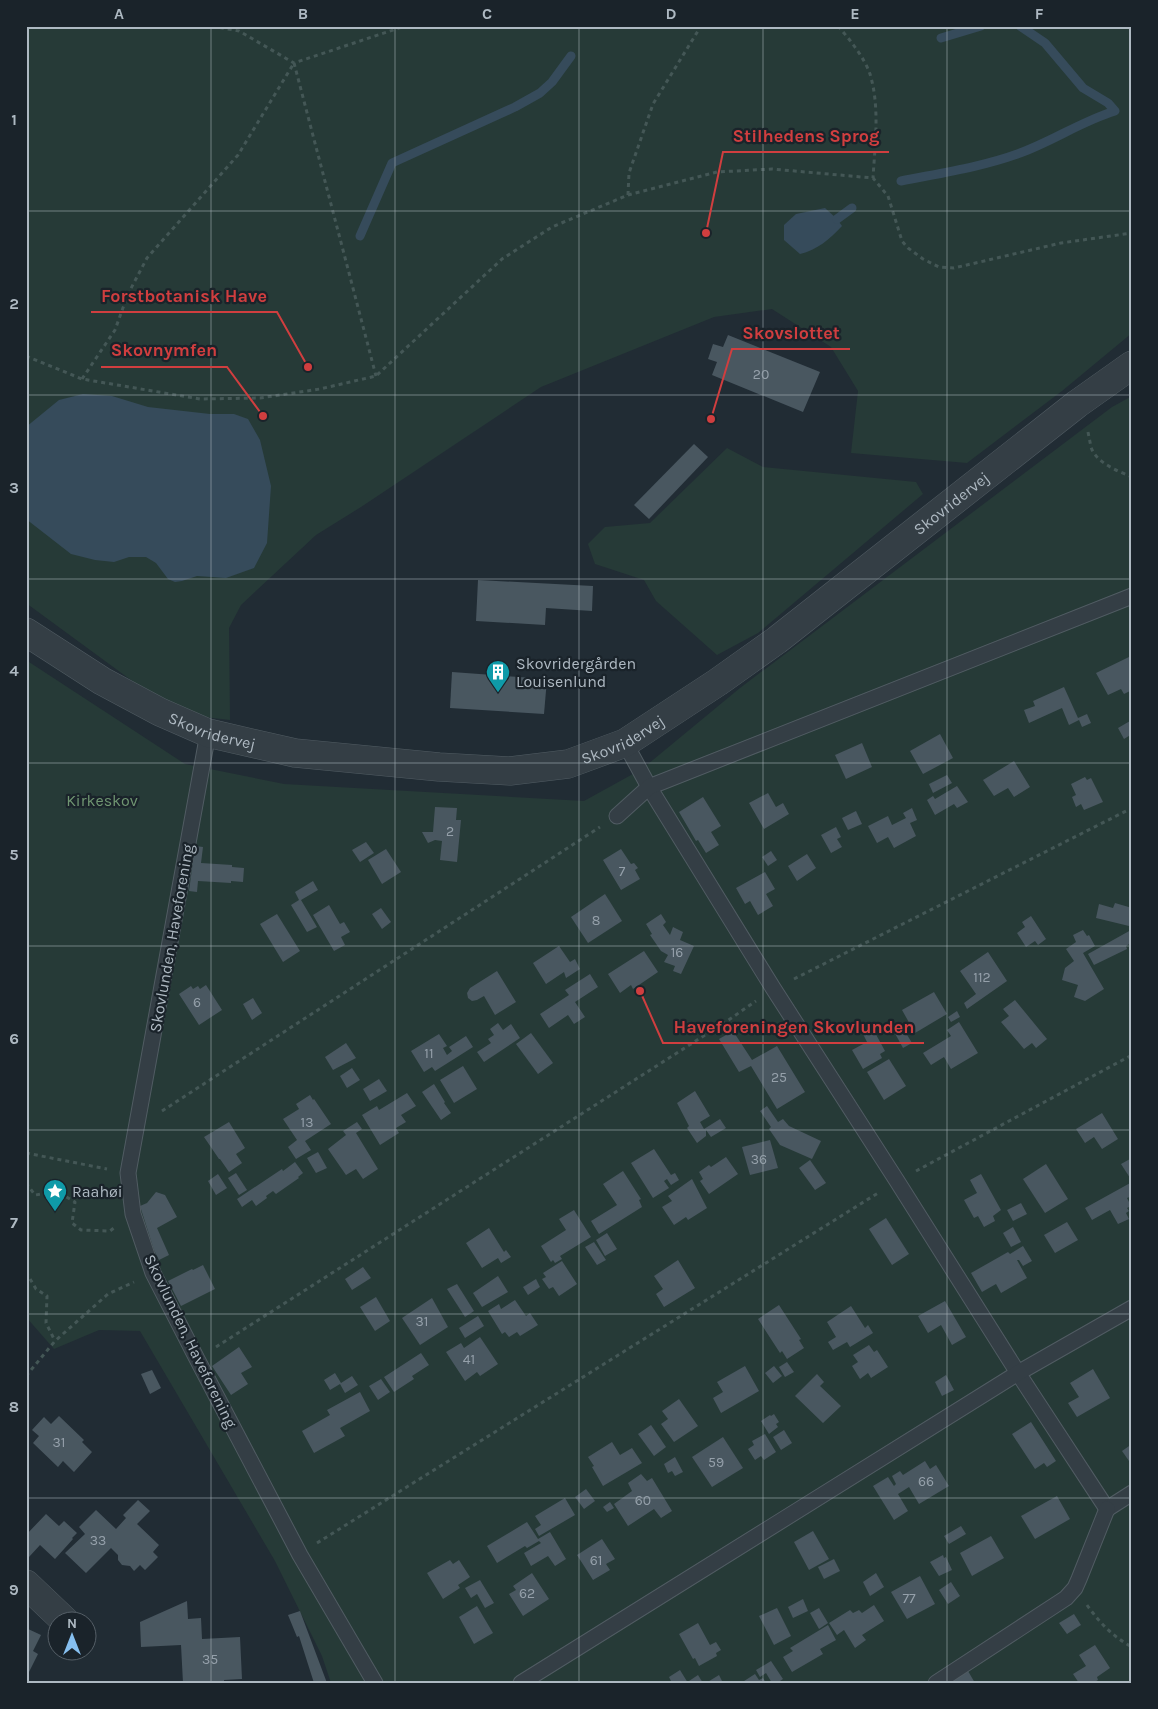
<svg xmlns="http://www.w3.org/2000/svg" width="1158" height="1709" viewBox="0 0 1158 1709" font-family="Karla,sans-serif">
<rect width="100%" height="100%" fill="#212c34"/>
<g fill="#263a37">
<path d="M26 26H1132V333L1062 391 967 463 851 453 858 391 831 347 772 309 714 317 541 387 361 507 316 535 241 605 229 628 230 720 204 717 146 691 26 603Z"/>
<path d="M1132 396V1683H331L322 1656 275 1561 140 1331 99 1330 54 1349 26 1317V660L185 764 284 784 584 801 642 769 740 688 1112 407Z"/>
<path d="M727 448 763 467 916 482 923 494 758 633 717 655 656 601 644 580 595 564 588 544 605 527 650 523Z"/>
</g>
<g fill="#364b5b">
<path d="M825 208 837 219 842 226C830 239 817 250 800 254L784 240V225L796 214Z"/>
<path d="M83 394 112 396 148 407 210 414H234L248 419 260 440 271 486 267 543 254 568 226 578 197 576 182 581 175 582 168 579 156 563 146 557H129L114 562 95 560 71 554 26 519V427L59 400Z"/>
</g>
<g fill="none" stroke-linecap="round" stroke-linejoin="round">
<g stroke="#364b5b" stroke-width="9">
<path d="M941 38 981 26"/>
<path d="M901 181C941 173 982 167 1020 153 1053 141 1082 121 1115 111L1108 103 1083 88 1045 43 1020 26"/>
<path d="M837 219 852 208"/>
<path d="M360 236 392 163 515 107 540 93 552 82 571 56"/>
</g>
</g>
<g fill="#495760">
<path d="M728 335 820 372 803 412 712 375 717 362 708 359 713 344 723 347Z"/>
<path d="M694 444 708 457 649 519 634 505Z"/>
<path d="M478 580 593 586 592 611 546 608 545 625 476 621Z"/>
<path d="M1129 657 1132 663V690L1124 694 1121 689 1108 695 1096 673Z"/>
<path d="M452 672 547 679 544 714 450 708Z"/>
<path d="M1064 687 1078 718 1087 714 1091 723 1082 727 1079 720 1069 725 1062 708 1029 723 1024 710 1035 706 1033 701Z"/>
<path d="M1130 721 1132 724V734L1124 739 1118 728Z"/>
<path d="M940 734 953 758 923 774 910 751Z"/>
<path d="M862 743 872 767 846 779 835 755Z"/>
<path d="M1014 761 1030 787 1014 797 1008 788 994 796 983 780Z"/>
<path d="M947 775 952 783 933 793 929 784Z"/>
<path d="M1085 777 1087 780 1091 778 1103 802 1084 810 1081 804 1076 807 1072 797 1076 795 1071 784Z"/>
<path d="M957 786 968 802 957 808 954 804 935 815 927 800 933 796 935 799Z"/>
<path d="M768 793 776 807 783 803 789 814 764 829 749 803Z"/>
<path d="M703 797 721 826 711 832 719 845 706 853 698 840 696 841 679 812Z"/>
<path d="M435 807 457 808 456 820H461L457 862 440 860 442 841 435 840 428 843 422 832H433Z"/>
<path d="M912 808 917 820 910 823 916 836 894 848 888 837 877 843 868 826 888 816 892 825 906 818 903 813Z"/>
<path d="M856 811 862 824 848 830 842 818Z"/>
<path d="M836 827 841 837 837 839 842 847 831 853 821 835Z"/>
<path d="M366 842 374 853 360 862 352 850Z"/>
<path d="M195 846 203 847 201 863 232 865V867L244 868 243 882 231 881V883L198 881 197 892 189 891Z"/>
<path d="M386 849 401 872 382 884 368 860Z"/>
<path d="M621 849 631 864 634 863 638 868 635 870 640 879 621 890 603 860Z"/>
<path d="M771 851 777 860 768 866 762 857Z"/>
<path d="M807 854 816 868 797 881 788 866Z"/>
<path d="M765 872 775 889 766 894 773 906 758 915 750 901 745 904 736 888Z"/>
<path d="M313 881 318 890 301 900 317 927 307 932 291 905 299 900 295 892Z"/>
<path d="M605 894 622 921 588 943 571 917Z"/>
<path d="M1115 903 1132 908V953L1129 952 1131 943 1126 946 1127 949 1094 965 1088 954 1131 930 1129 926 1096 918 1099 904 1113 908Z"/>
<path d="M329 905 340 924 344 922 350 932 341 937 345 945 334 951 313 915Z"/>
<path d="M381 908 391 922 382 929 372 914Z"/>
<path d="M277 914 300 951 283 962 260 924Z"/>
<path d="M661 914 666 922 663 925 670 935 673 927 683 932 680 940 694 946 681 974 673 971 675 966 664 962 668 955 661 951 650 935 652 934 646 924Z"/>
<path d="M1031 916 1046 939 1038 945 1035 941 1026 947 1017 933 1025 927 1022 922Z"/>
<path d="M1083 930 1087 936 1089 935 1095 946 1083 953 1104 989 1085 1001 1074 997 1078 985 1062 980 1065 968 1074 961 1066 949 1076 942 1073 935Z"/>
<path d="M559 946 570 962 575 959 580 969 566 978 564 972 546 984 533 963Z"/>
<path d="M644 951 658 972 633 989 631 985 620 993 608 974Z"/>
<path d="M988 952 1007 981 967 1009 964 1003 976 994 960 971Z"/>
<path d="M497 971 516 1002 495 1015 484 996 477 1000 472 1001 468 998 467 993 470 988Z"/>
<path d="M590 974 598 987 575 1002 585 1017 574 1024 568 1015 549 1028 540 1014 569 995 565 990Z"/>
<path d="M206 985 222 1010 199 1025 179 994 191 986 193 989 198 986 200 989Z"/>
<path d="M934 992 947 1014 915 1033 902 1010Z"/>
<path d="M253 998 262 1013 252 1020 243 1004Z"/>
<path d="M1015 1000 1047 1039 1036 1048 1032 1043 1024 1049 1001 1022 1009 1016 1003 1009Z"/>
<path d="M957 1011 960 1017 951 1022 948 1017Z"/>
<path d="M959 1022 978 1053 951 1069 944 1057 931 1065 923 1053 951 1036 947 1030Z"/>
<path d="M498 1023 503 1030 511 1024 520 1038 484 1062 477 1052 491 1043 488 1039 494 1035 490 1029Z"/>
<path d="M900 1023 912 1043 903 1048 892 1028Z"/>
<path d="M873 1029 885 1051 880 1054 882 1058 863 1069 852 1050 867 1042 863 1034Z"/>
<path d="M733 1031 752 1060 777 1046 805 1092 777 1109 751 1066 739 1072 719 1039Z"/>
<path d="M531 1033 553 1063 538 1074 516 1044Z"/>
<path d="M439 1034 447 1046 443 1048 447 1055 452 1051 449 1047 466 1036 473 1047 435 1071 432 1067 424 1072 411 1051Z"/>
<path d="M346 1043 356 1058 333 1070 325 1057Z"/>
<path d="M889 1059 906 1086 884 1100 867 1072Z"/>
<path d="M463 1066 477 1089 454 1103 440 1080Z"/>
<path d="M352 1068 360 1080 347 1088 340 1076Z"/>
<path d="M379 1079 387 1091 370 1101 363 1089Z"/>
<path d="M434 1084 445 1102 444 1103 451 1113 441 1120 422 1092Z"/>
<path d="M695 1091 710 1116 700 1122 704 1129 720 1119 726 1128 711 1137 706 1130V1136L697 1143 687 1128 689 1126 677 1103Z"/>
<path d="M407 1093 416 1106 401 1115 406 1122 396 1128 399 1133 380 1145 362 1115 377 1106 379 1110Z"/>
<path d="M310 1095 313 1100 314 1099 331 1124 305 1141 311 1150 296 1159 288 1147 297 1140 283 1119 299 1109 296 1104Z"/>
<path d="M767 1106 778 1122 783 1119 789 1126 821 1141 812 1159 780 1145 769 1129 771 1127 760 1111Z"/>
<path d="M1102 1113 1118 1139 1102 1149 1094 1137 1085 1143 1076 1129Z"/>
<path d="M229 1122 245 1148 236 1154 242 1163 229 1172 220 1159H219L204 1137Z"/>
<path d="M357 1122 362 1129 356 1133 378 1169 363 1179 356 1169 346 1175 328 1149 346 1135 343 1131Z"/>
<path d="M770 1140 778 1168 750 1175 742 1147Z"/>
<path d="M654 1149 671 1175 675 1173 679 1180 671 1185 667 1179 664 1181 669 1188 653 1198 631 1163Z"/>
<path d="M318 1152 327 1168 316 1173 307 1158Z"/>
<path d="M726 1157 738 1174 709 1194 700 1181 703 1179 699 1172 709 1165 711 1167Z"/>
<path d="M1130 1159 1132 1161V1181L1121 1164Z"/>
<path d="M810 1160 826 1183 815 1190 799 1168Z"/>
<path d="M295 1162 303 1173 298 1177 299 1178 276 1194 273 1191 266 1196 267 1198 256 1206 252 1200 242 1207 237 1199 282 1169 283 1171Z"/>
<path d="M1046 1164 1068 1199 1045 1213 1023 1179Z"/>
<path d="M623 1171 641 1199 639 1200 642 1207 599 1234 591 1221 617 1205 603 1184Z"/>
<path d="M236 1173 247 1190 239 1195 228 1178Z"/>
<path d="M218 1174 227 1188 216 1195 208 1181Z"/>
<path d="M981 1174 1001 1210 993 1216 995 1221 984 1227 978 1216 974 1218 964 1200 977 1193 970 1180Z"/>
<path d="M692 1179 707 1208 688 1220 686 1217 674 1225 662 1207 672 1201 668 1196Z"/>
<path d="M1132 1182V1196L1127 1198 1131 1206 1127 1208 1129 1211 1126 1213 1129 1219 1118 1224 1110 1210 1092 1220 1085 1208Z"/>
<path d="M156 1192 165 1195 177 1217 157 1228 169 1255 159 1260 154 1250 140 1206 147 1203Z"/>
<path d="M1021 1203 1027 1214 1013 1221 1007 1210Z"/>
<path d="M574 1210 591 1237 560 1256 562 1259 555 1263 553 1260 551 1262 541 1246 566 1230 559 1219Z"/>
<path d="M886 1218 909 1254 892 1265 869 1229Z"/>
<path d="M1067 1222 1078 1240 1055 1253 1044 1235Z"/>
<path d="M1013 1227 1021 1242 1011 1247 1003 1233Z"/>
<path d="M489 1228 504 1252 506 1250 511 1257 501 1263 498 1258 482 1268 466 1243Z"/>
<path d="M607 1233 617 1249 605 1256 596 1240Z"/>
<path d="M594 1242 606 1260 597 1265 585 1247Z"/>
<path d="M1023 1246 1032 1261 1023 1266 1019 1260H1017L1027 1278 1001 1293 996 1284 982 1292 971 1273 1008 1252 1010 1254Z"/>
<path d="M678 1260 695 1288 664 1307 656 1294 663 1289 654 1276Z"/>
<path d="M562 1261 577 1284 559 1296 553 1287 549 1289 542 1279 546 1277 543 1273Z"/>
<path d="M203 1265 215 1289 181 1306 168 1281 192 1269 193 1270Z"/>
<path d="M363 1267 371 1278 352 1290 345 1279Z"/>
<path d="M498 1276 508 1292 482 1307 473 1293Z"/>
<path d="M536 1279 540 1287 528 1295 523 1287Z"/>
<path d="M457 1284 474 1311 465 1317 447 1289Z"/>
<path d="M376 1297 390 1321 375 1331 360 1307Z"/>
<path d="M432 1298 448 1327 420 1345 402 1318Z"/>
<path d="M515 1300 526 1316 530 1313 538 1325 520 1336 517 1332 509 1337 505 1332 502 1334 488 1311 499 1304 501 1309Z"/>
<path d="M945 1301 966 1337 952 1345 941 1325 928 1333 918 1316Z"/>
<path d="M779 1305 801 1339 799 1340 804 1348 787 1359 782 1351 780 1353 758 1319Z"/>
<path d="M851 1306 865 1328 868 1325 873 1333 850 1347 847 1342 833 1350 828 1342 836 1337 827 1322Z"/>
<path d="M478 1316 484 1326 465 1338 459 1328Z"/>
<path d="M480 1337 498 1364 480 1376 477 1372 465 1381 446 1352 461 1343 464 1348Z"/>
<path d="M869 1345 874 1352 877 1350 888 1367 871 1378 868 1373 860 1379 852 1366 858 1362 853 1355Z"/>
<path d="M239 1347 252 1367 241 1373 248 1384 231 1395 212 1366Z"/>
<path d="M421 1353 429 1365 412 1376 414 1379 394 1392 384 1377Z"/>
<path d="M787 1362 794 1372 785 1377 779 1367Z"/>
<path d="M745 1366 759 1391 721 1413 713 1398 723 1392 717 1382Z"/>
<path d="M774 1366 782 1376 773 1383 765 1373Z"/>
<path d="M1093 1369 1110 1398 1077 1417 1068 1403 1079 1397 1070 1383Z"/>
<path d="M152 1370 161 1388 150 1394 141 1374Z"/>
<path d="M335 1373 341 1383 352 1376 358 1385 345 1393 340 1384 330 1390 324 1380Z"/>
<path d="M817 1374 824 1382 820 1386 841 1406 823 1423 795 1396Z"/>
<path d="M946 1375 954 1390 942 1396 935 1382Z"/>
<path d="M381 1379 390 1392 378 1400 369 1386Z"/>
<path d="M360 1392 370 1411 340 1428 345 1436 314 1453 302 1431 330 1415 327 1410Z"/>
<path d="M679 1399 698 1426 674 1442 661 1424 668 1419 662 1411Z"/>
<path d="M774 1414 779 1422 776 1424 778 1427 769 1434 761 1421 770 1415 771 1416Z"/>
<path d="M59 1416 84 1440 82 1442 92 1452 74 1472 63 1461 58 1467 33 1443 39 1436 32 1430 44 1417 51 1424Z"/>
<path d="M1031 1422 1056 1461 1047 1467 1044 1463 1035 1469 1012 1434Z"/>
<path d="M651 1425 666 1447 654 1456 638 1434Z"/>
<path d="M784 1430 792 1443 781 1450 773 1437Z"/>
<path d="M765 1434 776 1452 764 1460 761 1456 755 1460 748 1449 754 1445 752 1441Z"/>
<path d="M723 1437 743 1468 712 1487 692 1457Z"/>
<path d="M612 1442 620 1455 632 1448 642 1463 603 1486 592 1467 594 1466 588 1457Z"/>
<path d="M1132 1444V1459L1129 1461 1122 1451Z"/>
<path d="M675 1457 683 1472 675 1476 672 1471 668 1473 664 1464Z"/>
<path d="M925 1461 930 1469 936 1465 949 1486 919 1504 909 1487 898 1494 908 1511 894 1520 873 1486 888 1477 894 1486 896 1484 892 1476 900 1471 903 1475Z"/>
<path d="M641 1474 647 1481 652 1478 672 1511 661 1518 654 1509 628 1526 614 1504 632 1491 628 1483Z"/>
<path d="M586 1489 595 1501 584 1509 575 1497Z"/>
<path d="M1057 1496 1070 1519 1035 1539 1021 1516Z"/>
<path d="M565 1498 575 1515 539 1536 535 1529 541 1525 535 1516Z"/>
<path d="M138 1500 150 1511 137 1524 159 1545 153 1552 158 1557 145 1570 140 1565 134 1571 130 1566 122 1565 118 1560V1555L111 1548 86 1573 65 1553 85 1534 79 1527 96 1510 116 1529 126 1518 123 1515Z"/>
<path d="M610 1502 614 1508 607 1512 603 1507Z"/>
<path d="M46 1514 59 1526 64 1521 77 1533 72 1538 73 1539 55 1559 40 1545 29 1557 26 1554V1535Z"/>
<path d="M527 1522 538 1539 550 1532 566 1559 555 1566 548 1556 531 1566 524 1553 541 1543 539 1541 527 1548 525 1546 497 1563 487 1546Z"/>
<path d="M961 1526 966 1534 949 1544 944 1536Z"/>
<path d="M813 1531 829 1559 809 1570 794 1542Z"/>
<path d="M991 1536 1004 1558 972 1576 960 1553Z"/>
<path d="M602 1539 615 1559 606 1564 610 1570 593 1580 577 1555Z"/>
<path d="M943 1555 944 1558 946 1557 952 1570 939 1576 930 1562Z"/>
<path d="M834 1559 840 1571 824 1579 818 1567Z"/>
<path d="M450 1560 453 1564 459 1560 470 1577 458 1585 460 1588 443 1599 427 1573Z"/>
<path d="M532 1573 549 1599 523 1616 509 1594 516 1590 513 1586Z"/>
<path d="M876 1573 884 1587 870 1596 863 1582Z"/>
<path d="M920 1576 935 1604 907 1619 891 1592Z"/>
<path d="M480 1580 494 1603 485 1608 477 1594 471 1598 465 1588Z"/>
<path d="M951 1582 960 1596 948 1604 939 1590Z"/>
<path d="M803 1599 808 1611 793 1618 788 1607Z"/>
<path d="M187 1601 188 1619 201 1618 202 1639 240 1637 242 1679 224 1680V1683H183L181 1645 141 1647 140 1622Z"/>
<path d="M874 1605 884 1621 862 1635 866 1640 855 1648 844 1630 837 1635 829 1623 850 1610 853 1613 859 1610 862 1613Z"/>
<path d="M477 1606 493 1633 474 1644 459 1617Z"/>
<path d="M777 1608 791 1636 774 1645 759 1616Z"/>
<path d="M819 1608 828 1623 819 1629 810 1613Z"/>
<path d="M300 1611 327 1683H314L299 1636 297 1637 288 1615Z"/>
<path d="M1074 1614 1081 1625 1067 1634 1059 1623Z"/>
<path d="M698 1623 710 1645 716 1642 721 1650 716 1653 717 1656 699 1666 695 1658 693 1659 679 1634Z"/>
<path d="M828 1625 836 1640 820 1649 823 1654 792 1672 783 1657 793 1651 790 1648Z"/>
<path d="M26 1628 41 1635 33 1651 38 1654 26 1678Z"/>
<path d="M1095 1645 1110 1668 1097 1677 1098 1680 1093 1683H1079L1073 1674 1086 1666 1079 1655Z"/>
<path d="M771 1661 783 1679 777 1683H772L766 1673 760 1677 756 1670Z"/>
<path d="M680 1670 688 1683H668L671 1681 669 1677Z"/>
<path d="M968 1671 975 1683H943Z"/>
<path d="M755 1674 759 1680 763 1678 766 1683H741Z"/>
<path d="M698 1675 703 1683H690L689 1681Z"/>
<path d="M719 1675 723 1683H706Z"/>
</g>
<g fill="none" stroke-linecap="round" stroke-linejoin="round">
<g stroke="#515c63" stroke-width="17">
<g id="lane">
<path d="M208 733 128 1173 133 1214 153 1273 197 1359 300 1555 375 1683"/>
<path d="M625 743 649 787 773 988 897 1181 1018 1373 1107 1509"/>
<path d="M617 816 649 787 1132 596"/>
<path d="M1107 1509 1132 1493"/>
<path d="M521 1683 1018 1373 1132 1308"/>
<path d="M936 1683 1066 1598 1075 1588 1079 1579 1107 1509"/>
</g>
</g>
<g stroke="#515c63" stroke-width="29">
<g id="street">
<path id="s1" d="M26 632 102 681 160 712 208 733 295 753 439 767 510 771 568 764 625 743 718 682 777 640 1077 404 1132 365"/>
<path d="M26 1584 66 1622"/>
</g>
</g>
<g stroke="#445756" stroke-width="3" stroke-dasharray="4 4" stroke-linecap="butt">
<path d="M212 26 239 31 294 63 405 26"/>
<path d="M838 26C850 40 864 57 870 74 880 107 875 144 873 178"/>
<path d="M294 63 376 376"/>
<path d="M628 195 629 173 653 104 701 26"/>
<path d="M26 356 82 379 200 399 260 398 320 389 376 376 502 259 552 227 628 195 717 172 772 169 873 178 888 196 902 241 908 248 923 259 939 267 954 268 1061 243 1132 233"/>
<path d="M82 379 115 330 128 294 147 258 238 155 294 63"/>
<path d="M1088 432C1089 437 1090 442 1091 447 1096 463 1118 471 1132 477"/>
<path d="M794 979 1132 808"/>
<path d="M162 1111 600 827"/>
<path d="M26 1153 107 1169"/>
<path d="M916 1171 1132 1055"/>
<path d="M26 1183 35 1195 58 1192 75 1202 72 1223 81 1230 110 1231 115 1227"/>
<path d="M26 1272 36 1289 47 1296 46 1323 55 1341"/>
<path d="M216 1347 727 1021 756 1001"/>
<path d="M26 1376 55 1341 108 1294 134 1282"/>
<path d="M317 1543 878 1193"/>
<path d="M1087 1605C1099 1622 1113 1637 1132 1647"/>
</g>
<use href="#lane" stroke="#343e45" stroke-width="15"/>
<use href="#street" stroke="#343e45" stroke-width="28"/>
</g>
<path fill="none" stroke="#aeb9c2" stroke-width="1" stroke-opacity="0.55" d="M211 26V1683M395 26V1683M579 26V1683M763 26V1683M947 26V1683M26 211H1132M26 395H1132M26 579H1132M26 763H1132M26 946H1132M26 1130H1132M26 1314H1132M26 1498H1132"/>
<defs>
<g id="building-pin" transform="scale(1.25)"><path d="M0 17L-7.5 6A9.5 9.5 0 1 1 7.5 6Z" fill="#0f9aa8" stroke="#1a232a"/><path d="M-4-6H4V6H1V3H-1V6H-4ZM-2.5-4.3h1.7v1.8h-1.7ZM.8-4.3h1.7v1.8H.8ZM-2.5-1h1.7V.8h-1.7ZM.8-1h1.7V.8H.8Z" fill="#fff"/></g>
<g id="sight-pin" transform="scale(1.25)"><path d="M0 17L-7.5 6A9.5 9.5 0 1 1 7.5 6Z" fill="#0f9aa8" stroke="#1a232a"/><path d="M0-6L1.8-2.2L6-1.7L2.9 1.2L3.7 5.4L0 3.3L-3.7 5.4L-2.9 1.2L-6-1.7L-1.8-2.2Z" fill="#fff"/></g>
</defs>
<g fill-rule="evenodd">
<use href="#building-pin" x="498" y="672"/>
<use href="#sight-pin" x="55" y="1191"/>
</g>
<g text-anchor="middle" stroke-width="4.5" stroke-linejoin="round" paint-order="stroke">
<g font-size="14" fill="#95a0aa">
<text x="761" y="379">20</text>
<text x="450" y="836">2</text>
<text x="622" y="876">7</text>
<text x="596" y="925">8</text>
<text x="677" y="957">16</text>
<text x="982" y="982">112</text>
<text x="197" y="1007">6</text>
<text x="429" y="1058">11</text>
<text x="779" y="1082">25</text>
<text x="307" y="1127">13</text>
<text x="759" y="1164">36</text>
<text x="422" y="1326">31</text>
<text x="469" y="1364">41</text>
<text x="59" y="1447">31</text>
<text x="716" y="1467">59</text>
<text x="926" y="1486">66</text>
<text x="643" y="1505">60</text>
<text x="98" y="1545">33</text>
<text x="596" y="1565">61</text>
<text x="527" y="1598">62</text>
<text x="909" y="1603">77</text>
<text x="210" y="1664">35</text>
</g>
<g font-size="16" fill="#aeb9c2" stroke="#1a232a">
<text dy="6" stroke="none"><textPath href="#s1" startOffset="1038">Skovridervej</textPath></text>
<text dy="6" stroke="none"><textPath href="#s1" startOffset="212">Skovridervej</textPath></text>
<text dy="6" stroke="none"><textPath href="#s1" startOffset="632">Skovridervej</textPath></text>
<text transform="translate(171 938) rotate(-80)" y="6">Skovlunden, Haveforening</text>
<text transform="translate(191 1341) rotate(64)" y="6">Skovlunden, Haveforening</text>
</g>
<g font-size="16" fill="#aeb9c2" stroke="#1a232a" text-anchor="start">
<text x="516" y="669">Skovridergården<tspan x="516" dy="18">Louisenlund</tspan></text>
<text x="72" y="1197">Raahøi</text>
</g>
<g font-size="16" fill="#709672" stroke="#1a232a">
<text x="102" y="806">Kirkeskov</text>
</g>
</g>
<path fill="none" stroke="#d03e3f" stroke-width="2" d="M706 233L723 152H889M308 367L277 312H91M711 419L732 349H850M263 416L227 367H101M640 991L663 1043H924"/>
<g fill="#d03e3f" stroke="#1a232a" stroke-width="2">
<circle cx="706" cy="233" r="5"/>
<circle cx="308" cy="367" r="5"/>
<circle cx="711" cy="419" r="5"/>
<circle cx="263" cy="416" r="5"/>
<circle cx="640" cy="991" r="5"/>
</g>
<g font-size="18" text-anchor="middle" font-weight="bold" fill="#d03e3f" stroke="#1a232a" stroke-width="4.5" stroke-linejoin="round" paint-order="stroke">
<text x="806" y="142">Stilhedens Sprog</text>
<text x="184" y="302">Forstbotanisk Have</text>
<text x="791" y="339">Skovslottet</text>
<text x="164" y="356">Skovnymfen</text>
<text x="794" y="1033">Haveforeningen Skovlunden</text>
</g>
<rect width="1158" height="1709" fill="none" stroke="#1a232a" stroke-width="55"/>
<g transform="translate(72 1636)"><circle r="24" fill="#1a232a" stroke="#555f67"/>
<path d="M0-4L9 19L0 12L-9 19Z" fill="#86bfef"/>
<text y="-8" font-size="14" font-weight="bold" text-anchor="middle" fill="#aeb9c2">N</text>
</g>
<rect x="28" y="28" width="1102" height="1654" fill="none" stroke="#aeb9c2" stroke-width="2"/>
<g font-size="16" text-anchor="middle" font-weight="bold" fill="#aeb9c2">
<text x="119" y="19">A</text>
<text x="303" y="19">B</text>
<text x="487" y="19">C</text>
<text x="671" y="19">D</text>
<text x="855" y="19">E</text>
<text x="1039" y="19">F</text>
<text x="14" y="125">1</text>
<text x="14" y="309">2</text>
<text x="14" y="493">3</text>
<text x="14" y="676">4</text>
<text x="14" y="860">5</text>
<text x="14" y="1044">6</text>
<text x="14" y="1228">7</text>
<text x="14" y="1412">8</text>
<text x="14" y="1595">9</text>
</g>
</svg>
